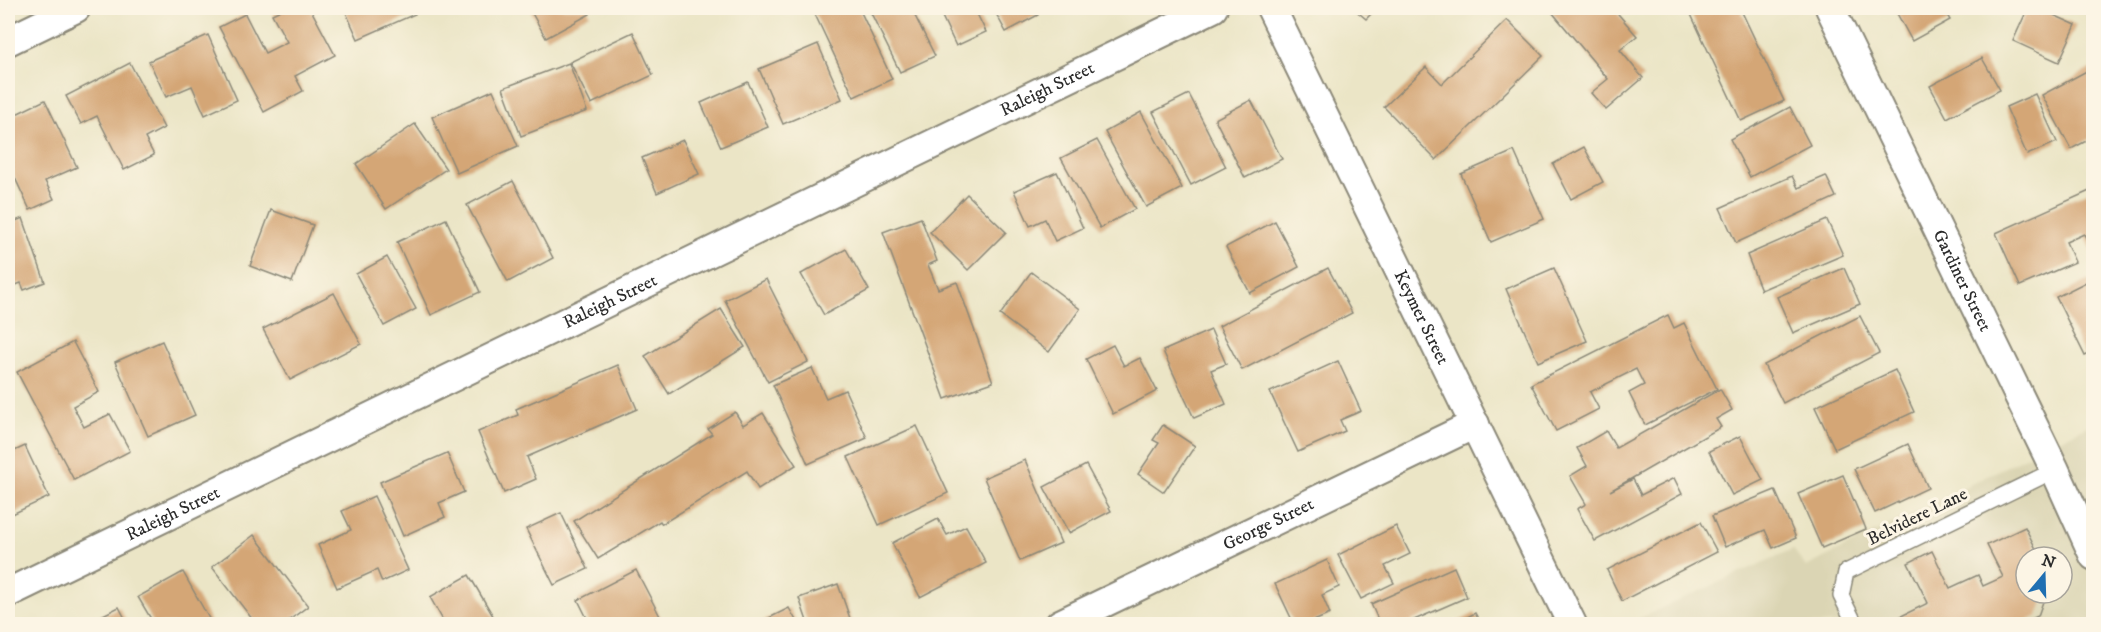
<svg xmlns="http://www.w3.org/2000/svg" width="2101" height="632" viewBox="0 0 2101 632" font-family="'IM FELL DW Pica',serif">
<rect width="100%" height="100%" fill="#fcf5e5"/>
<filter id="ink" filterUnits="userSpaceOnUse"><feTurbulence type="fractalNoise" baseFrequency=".0167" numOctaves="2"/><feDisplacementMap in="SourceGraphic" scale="12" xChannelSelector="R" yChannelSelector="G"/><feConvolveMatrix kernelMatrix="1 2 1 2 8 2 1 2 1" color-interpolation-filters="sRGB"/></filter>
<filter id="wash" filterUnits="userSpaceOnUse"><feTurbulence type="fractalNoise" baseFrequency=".008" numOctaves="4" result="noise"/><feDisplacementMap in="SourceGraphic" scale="24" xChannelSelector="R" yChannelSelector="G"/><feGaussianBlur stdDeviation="1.35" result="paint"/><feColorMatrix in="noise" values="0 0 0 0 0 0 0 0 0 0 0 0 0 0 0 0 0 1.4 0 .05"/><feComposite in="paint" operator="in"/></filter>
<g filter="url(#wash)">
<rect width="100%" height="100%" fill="#ebe5c6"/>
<path fill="#dbd5b4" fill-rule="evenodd" d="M2093 423V624H1630L1629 623 1793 549 1806 567ZM2026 557H2062V593H2026Z"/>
<g id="blocks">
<g fill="#d4a676">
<path d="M285 8H310L335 55 295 76 303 91 264 112 219 27 245 14 265 53 287 42 272 14Z"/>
<path d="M344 8H412L415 14 358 39Z"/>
<path d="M529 8H587L590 14 546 38Z"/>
<path d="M812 8H859L892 79 854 97Z"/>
<path d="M882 8H911L935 56 900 72 871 13Z"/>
<path d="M938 8H974L986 32 956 46Z"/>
<path d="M993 8H1034L1038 15 1006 32Z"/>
<path d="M1353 8H1377L1366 19Z"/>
<path d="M1557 8H1613L1637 36 1620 50 1643 78 1606 110 1591 93 1608 79 1552 12Z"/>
<path d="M1688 8H1740L1784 101 1741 121Z"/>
<path d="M1894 8H1943L1950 20 1912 41Z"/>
<path d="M2028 8H2038L2076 25 2059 62 2013 41Z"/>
<path d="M1507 20 1543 56 1436 160 1384 107 1426 67 1442 84Z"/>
<path d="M633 32 653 75 591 104 570 62Z"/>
<path d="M208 35 237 100 205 115 192 86 166 97 149 61Z"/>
<path d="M818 44 842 99 783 124 759 69Z"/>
<path d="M1982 58 2000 90 1947 118 1930 86Z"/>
<path d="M130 63 164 128 145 138 154 155 124 170 97 116 81 124 66 96Z"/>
<path d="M569 63 587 111 521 136 503 88Z"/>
<path d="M2094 67V137L2071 149 2042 95Z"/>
<path d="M748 82 768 127 721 147 701 103Z"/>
<path d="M493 90 518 146 457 173 432 117Z"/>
<path d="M1189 94 1226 167 1191 185 1153 112Z"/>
<path d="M2035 94 2057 142 2027 155 2006 107Z"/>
<path d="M45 100 77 167 45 181 54 199 30 210 8 163V118Z"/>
<path d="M1251 100 1282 159 1245 178 1215 119Z"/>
<path d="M1790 107 1810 145 1750 177 1730 139Z"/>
<path d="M1141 112 1182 188 1146 207 1105 132Z"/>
<path d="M415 124 446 169 386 209 356 164Z"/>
<path d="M683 140 699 174 657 193 642 158Z"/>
<path d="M1097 140 1135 209 1100 228 1061 158Z"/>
<path d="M1584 147 1603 182 1571 199 1553 164Z"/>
<path d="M1514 151 1544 219 1491 242 1461 174Z"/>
<path d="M1057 172 1083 228 1055 241 1045 219 1030 226 1014 191Z"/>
<path d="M1792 176 1798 188 1826 176 1836 197 1736 243 1720 208Z"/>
<path d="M513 181 553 258 508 282 467 205Z"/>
<path d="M2094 189V254L2084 234 2066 242 2075 262 2020 286 1996 233Z"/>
<path d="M967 194 1006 232 968 270 930 232Z"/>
<path d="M271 210 313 225 292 282 250 266Z"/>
<path d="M23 218 45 282 24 290 21 283 8 288V224Z"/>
<path d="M921 218 937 261 928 265 938 289 957 282 993 382 945 399 883 232Z"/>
<path d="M446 219 480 292 431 315 397 242Z"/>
<path d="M1827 220 1843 255 1761 290 1747 255Z"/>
<path d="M1275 221 1299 267 1250 293 1226 247Z"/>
<path d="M846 249 869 290 824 315 801 274Z"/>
<path d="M387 257 416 309 384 326 356 274Z"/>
<path d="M1328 268 1352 313 1242 370 1219 326Z"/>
<path d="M1554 268 1587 341 1538 362 1506 289Z"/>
<path d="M1844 268 1860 304 1793 333 1777 297Z"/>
<path d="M1031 272 1080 309 1049 352 1000 315Z"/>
<path d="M766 279 808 362 768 382 725 300Z"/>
<path d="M2092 279 2094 352 2085 356 2056 297Z"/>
<path d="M334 293 361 344 290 380 263 329Z"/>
<path d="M721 309 745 347 669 394 645 356Z"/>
<path d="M1668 315 1674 328 1684 323 1717 389 1645 425 1629 393 1644 385 1636 369 1590 392 1599 409 1556 431 1531 384Z"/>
<path d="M1860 316 1879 353 1783 403 1764 365Z"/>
<path d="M1211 330 1226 364 1211 370 1226 404 1194 418 1163 351Z"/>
<path d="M162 341 195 415 148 436 115 362Z"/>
<path d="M73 342 99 392 73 406 84 427 110 414 130 451 74 480 17 372Z"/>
<path d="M1113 345 1124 366 1140 358 1157 391 1113 414 1086 359Z"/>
<path d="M1338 361 1361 411 1340 420 1345 431 1298 452 1270 392Z"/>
<path d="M618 365 637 409 527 457 536 479 504 493 478 432 518 415 516 409Z"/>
<path d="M812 368 826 398 845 390 867 438 808 464 773 385Z"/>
<path d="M1895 370 1914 412 1835 449 1815 407Z"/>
<path d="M1720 389 1732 410 1716 419 1721 427 1610 491 1633 479 1641 495 1674 478 1682 494 1595 541 1577 509 1586 504 1570 476 1587 466 1577 448 1606 431 1616 448Z"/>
<path d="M735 412 743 425 763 413 796 465 758 489 747 471 662 524 660 521 598 559 574 521 712 434 708 429Z"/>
<path d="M1163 425 1195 446 1164 492 1138 474 1159 443 1153 440Z"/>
<path d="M917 426 948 493 879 525 848 457Z"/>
<path d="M1740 436 1763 480 1732 495 1709 451Z"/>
<path d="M1908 444 1928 488 1875 513 1854 469Z"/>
<path d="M25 446 49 497 8 516V454Z"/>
<path d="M447 453 464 492 439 503 445 517 403 536 380 482Z"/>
<path d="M1025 460 1061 543 1020 561 984 478Z"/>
<path d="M1086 465 1111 511 1069 533 1044 487Z"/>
<path d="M1843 475 1866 529 1822 548 1798 494Z"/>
<path d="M1775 490 1796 538 1773 548 1765 530 1725 547 1712 516Z"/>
<path d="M374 496 408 570 382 582 377 570 337 588 318 545 351 530 342 511Z"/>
<path d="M561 513 588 569 554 585 526 529Z"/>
<path d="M938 519 947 535 966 526 986 563 920 597 892 543Z"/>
<path d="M1701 522 1717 552 1622 601 1607 570Z"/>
<path d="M1396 526 1410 554 1385 566 1394 583 1361 599 1338 555Z"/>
<path d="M2025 527 2040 557H2026V593H2046L2038 616 2020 624H1885L1928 603 1908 563 1932 551 1950 588 1978 575 1983 586 2003 577 1987 545Z"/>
<path d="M254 535 308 606 284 624H256L212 567Z"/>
<path d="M1327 560 1339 587 1322 595 1330 614 1307 624H1294L1275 584Z"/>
<path d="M1454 567 1467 597 1405 624H1380L1371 604Z"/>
<path d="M636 570 664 624H590L578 600Z"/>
<path d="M183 572 212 624H154L138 597Z"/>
<path d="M469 575 496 621 489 624H445L430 597Z"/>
<path d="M838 584 852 624H808L799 598Z"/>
<path d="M119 607 128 624H85Z"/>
<path d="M789 608 798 624H757Z"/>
<path d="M1475 613 1481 624H1454Z"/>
</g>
</g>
</g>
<g filter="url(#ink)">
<use href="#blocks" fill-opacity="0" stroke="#8b8878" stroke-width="1.5"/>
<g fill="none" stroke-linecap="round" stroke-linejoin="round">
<g stroke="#8b8878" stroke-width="18">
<path id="lane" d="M1855 624 1841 596 1846 572 2055 470"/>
</g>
<g stroke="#8b8878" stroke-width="32">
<g id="street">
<path id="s1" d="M1271 8 1572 624"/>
<path id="s2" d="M1830 8 2055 470 2094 556"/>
<path d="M8 41 76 8"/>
<path id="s3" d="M8 593 1213 8"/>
<path id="s4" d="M1060 624 1475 424"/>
</g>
</g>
<use href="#lane" stroke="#fff" stroke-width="15"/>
<use href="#street" stroke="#fff" stroke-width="28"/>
</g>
</g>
<g text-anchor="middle" stroke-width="6" stroke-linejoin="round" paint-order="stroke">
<g font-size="18" fill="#2b2b2b" stroke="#fcf5e5">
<text dy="6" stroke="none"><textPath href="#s3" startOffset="1155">Raleigh Street</textPath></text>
<text dy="6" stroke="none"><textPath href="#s2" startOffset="303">Gardiner Street</textPath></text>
<text dy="6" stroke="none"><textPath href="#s3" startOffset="669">Raleigh Street</textPath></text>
<text dy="6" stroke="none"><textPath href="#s1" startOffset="344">Keymer Street</textPath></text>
<text dy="6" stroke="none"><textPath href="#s3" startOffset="183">Raleigh Street</textPath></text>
<text transform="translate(1917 516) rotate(-26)" y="6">Belvidere Lane</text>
<text dy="6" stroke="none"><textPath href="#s4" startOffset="231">George Street</textPath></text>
</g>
</g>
<rect width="2101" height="632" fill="none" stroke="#fcf5e5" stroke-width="30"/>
<g transform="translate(2044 575) rotate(19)"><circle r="28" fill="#fcf5e5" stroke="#a8a49b" stroke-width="1.5"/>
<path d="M0-4.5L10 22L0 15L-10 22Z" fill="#1f6fb2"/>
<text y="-9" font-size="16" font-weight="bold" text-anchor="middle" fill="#2b2b2b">N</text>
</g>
</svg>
